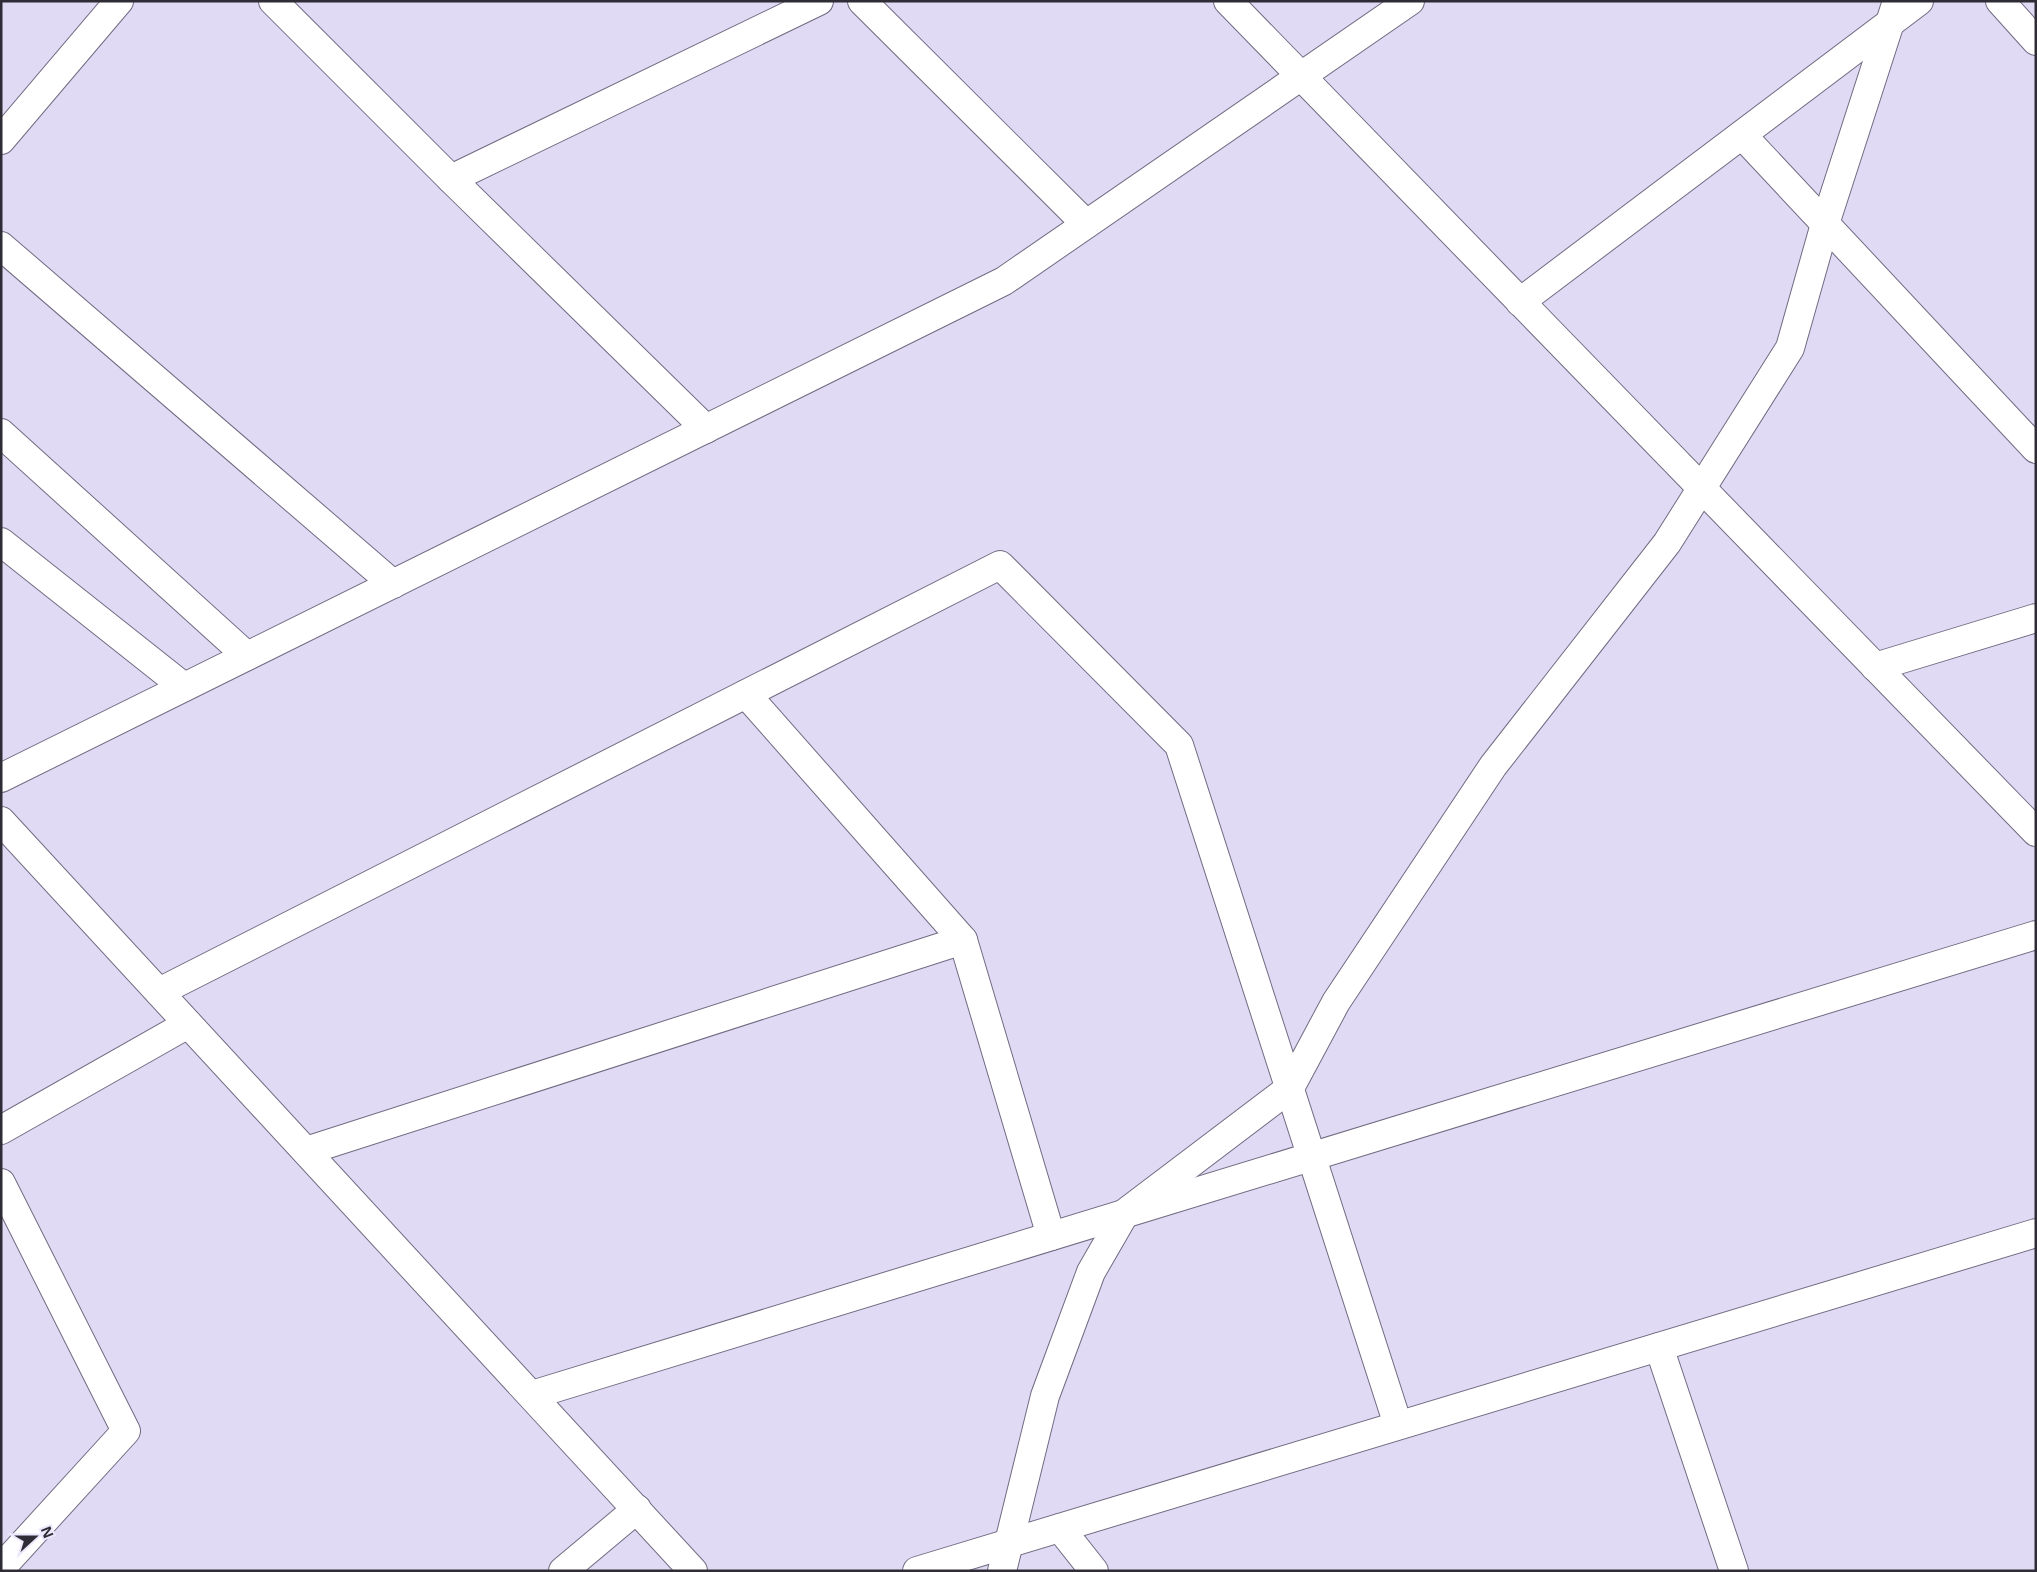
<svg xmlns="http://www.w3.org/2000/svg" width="2037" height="1572" viewBox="0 0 2037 1572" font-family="'Open Sans',sans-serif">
<rect width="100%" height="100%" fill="#e1daf4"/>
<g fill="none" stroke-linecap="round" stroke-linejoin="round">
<g stroke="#716b82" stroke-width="30">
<g id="street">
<path d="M273 1 451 179 706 429"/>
<path d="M862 1 1086 224"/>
<path d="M1228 1 2036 832"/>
<path d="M2000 1 2036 41"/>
<path d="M1742 135 2036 449"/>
<path d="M1 140 119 1"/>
<path d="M451 179 819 1"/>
<path d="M1 246 393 584"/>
<path d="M1520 302 1919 1"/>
<path d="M1 433 247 656"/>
<path d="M1 542 184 687"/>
<path d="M1875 667 2036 618"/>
<path d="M746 694 963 940 1051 1236"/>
<path d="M1 778 1004 281 1410 1"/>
<path d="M1 821 693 1571"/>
<path d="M159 992 1000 565 1179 745 1398 1425"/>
<path d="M1 1130 188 1024"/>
<path d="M306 1151 963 940"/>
<path d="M1 1183 126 1431 1 1568"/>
<path d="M1659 1347 1734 1571"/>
<path d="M532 1395 2036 935"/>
<path d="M1060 1528 1094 1571"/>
<path d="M563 1571 637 1509"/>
<path d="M917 1571 2036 1233"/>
<path d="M1002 1571 1045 1396 1091 1272 1125 1213 1290 1088 1336 1002 1493 766 1667 543 1790 348 1825 224 1897 1"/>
</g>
</g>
<use href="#street" stroke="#fff" stroke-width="28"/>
</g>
<rect width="2037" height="1572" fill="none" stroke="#2f2c36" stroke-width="5"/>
<g transform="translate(35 1537) rotate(69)" stroke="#ede8fd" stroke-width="4" paint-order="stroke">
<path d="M0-4L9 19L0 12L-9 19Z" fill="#2f2c36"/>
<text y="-8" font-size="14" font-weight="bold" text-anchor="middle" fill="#2f2c36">N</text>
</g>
</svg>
